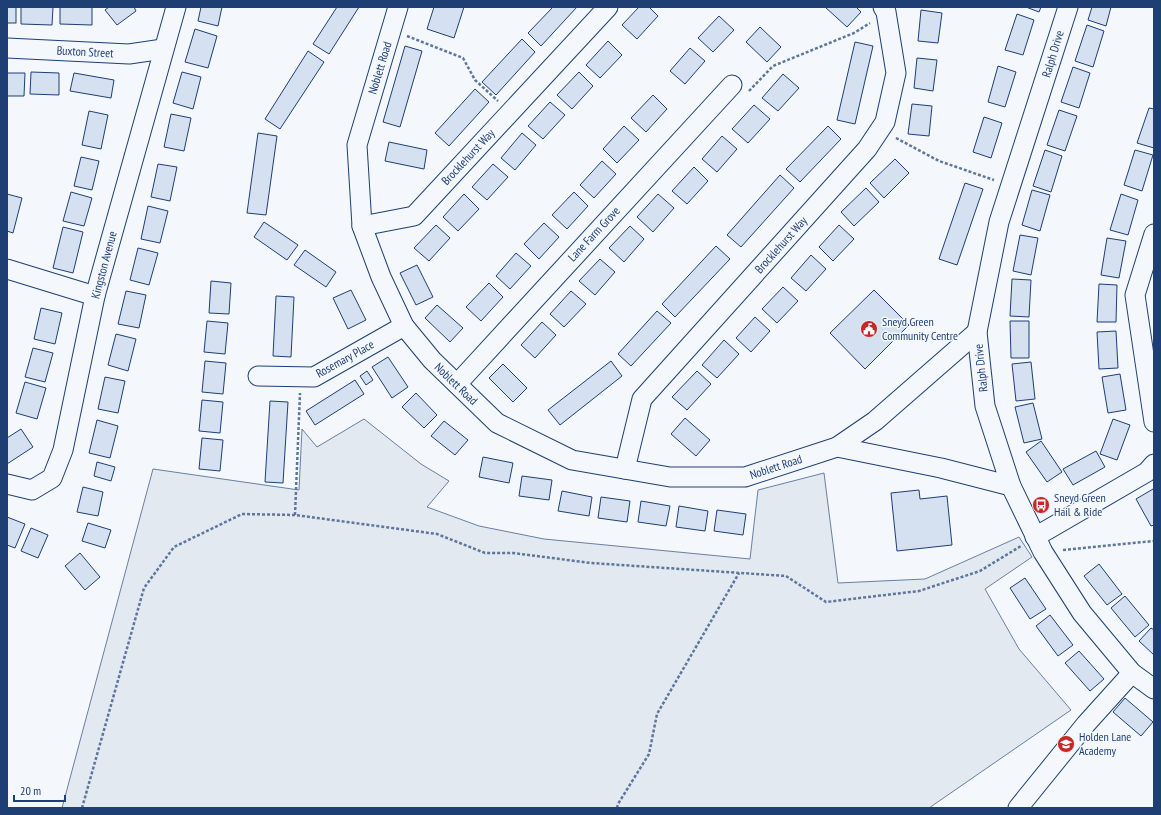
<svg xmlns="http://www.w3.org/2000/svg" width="1161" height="815" viewBox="0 0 1161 815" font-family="'PT Sans Narrow',sans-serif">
<rect width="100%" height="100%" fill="#f4f7fb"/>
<path fill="#e3e9f0" stroke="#687fa3" d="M364 419 421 464 449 481 427 507 479 526 544 539 750 559 758 490 824 473 838 583 925 579 1019 537 1032 557 985 589 1019 649 1071 710 929 808H62L153 469 299 490 302 429 317 447Z"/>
<g fill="#d5e0f0" stroke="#1d3f73">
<rect x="7" y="7" width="9" height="16"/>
<path d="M21 7H53L52 25 21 24Z"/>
<path d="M60 7H92V25L60 24Z"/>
<path d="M109 7H134L136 11 117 25 105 10Z"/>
<path d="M201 7H222L218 26 198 21Z"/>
<path d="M337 7H359L329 54 313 44Z"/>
<path d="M434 7H464L454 38 427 29Z"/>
<path d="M553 7H577L541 46 528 33Z"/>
<path d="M639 7H649L658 16 637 39 622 25Z"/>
<path d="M825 7H856L861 12 847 27Z"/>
<path d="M1026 7H1041L1039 12Z"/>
<path d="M1092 7H1111L1106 26 1088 20Z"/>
<path d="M921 10 942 13 938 43 918 41Z"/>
<path d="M1017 14 1034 20 1023 55 1005 50Z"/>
<path d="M719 16 734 30 713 52 698 38Z"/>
<path d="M1087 25 1104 31 1093 67 1075 61Z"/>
<path d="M760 27 781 47 767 62 746 42Z"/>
<path d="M195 29 217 36 208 68 185 62Z"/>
<path d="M522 39 535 52 496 95 482 82Z"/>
<path d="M608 41 622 55 600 78 586 65Z"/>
<path d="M855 42 873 46 855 124 837 120Z"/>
<path d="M405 46 422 51 400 127 383 122Z"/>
<path d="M690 48 705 61 685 84 670 71Z"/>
<path d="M308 51 324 62 280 129 265 119Z"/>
<path d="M917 58 937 60 933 91 914 88Z"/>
<path d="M998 66 1016 72 1005 107 988 102Z"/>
<path d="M1073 67 1090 73 1079 108 1061 102Z"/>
<path d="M31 72 59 73V95L30 94Z"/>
<path d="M182 72 201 77 193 109 173 103Z"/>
<path d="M579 72 593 86 572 109 557 95Z"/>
<path d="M7 73H25L24 96H7Z"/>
<path d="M74 73 114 80 111 98 70 91Z"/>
<path d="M783 74 799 88 778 111 762 98Z"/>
<path d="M475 89 489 102 449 146 435 133Z"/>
<path d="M653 95 667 109 646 132 631 118Z"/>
<path d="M550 102 565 115 543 139 528 126Z"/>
<path d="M912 104 932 106 929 136 908 134Z"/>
<path d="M754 105 770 119 748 143 732 129Z"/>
<path d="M1149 108 1154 109V148L1137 143Z"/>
<path d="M1059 110 1077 116 1065 151 1047 145Z"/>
<path d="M89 111 108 115 101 149 82 145Z"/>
<path d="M171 114 191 118 184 151 164 147Z"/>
<path d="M984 117 1002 123 991 158 973 152Z"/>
<path d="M624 126 639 140 617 163 603 149Z"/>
<path d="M828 126 841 139 800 182 786 169Z"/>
<path d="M258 133 277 136 266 215 247 213Z"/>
<path d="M522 133 536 145 515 170 501 158Z"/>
<path d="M722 136 737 149 717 172 702 159Z"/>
<path d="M389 142 427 150 424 169 385 161Z"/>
<path d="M1045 150 1062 156 1051 192 1033 186Z"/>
<path d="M1135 150 1153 155 1142 191 1124 185Z"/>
<path d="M81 157 99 161 92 190 74 186Z"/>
<path d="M895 159 909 173 884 198 870 183Z"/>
<path d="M602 161 616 174 594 198 580 185Z"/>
<path d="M158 164 177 167 170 201 151 197Z"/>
<path d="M493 164 508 177 487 200 472 187Z"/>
<path d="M694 167 708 181 687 204 672 191Z"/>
<path d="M780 175 794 188 741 247 727 235Z"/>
<path d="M965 183 983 189 957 265 939 259Z"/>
<path d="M866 188 879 202 854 226 841 212Z"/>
<path d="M1032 190 1050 195 1040 231 1022 225Z"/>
<path d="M71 192 92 198 84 226 63 221Z"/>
<path d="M574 192 588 206 567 229 552 215Z"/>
<path d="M7 194 22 198 13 233 7 231Z"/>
<path d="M464 194 479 209 458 231 443 217Z"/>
<path d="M658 194 674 208 653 232 637 217Z"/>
<path d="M1121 194 1138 200 1128 235 1110 230Z"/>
<path d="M148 206 168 211 160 243 141 239Z"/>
<path d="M264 222 298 245 287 260 254 237Z"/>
<path d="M544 223 559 237 539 259 524 244Z"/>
<path d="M436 225 450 238 429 261 414 248Z"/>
<path d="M839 225 854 239 833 261 819 247Z"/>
<path d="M630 226 644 239 624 262 609 248Z"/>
<path d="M63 227 83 232 73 273 53 268Z"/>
<path d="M1020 235 1038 238 1031 275 1013 271Z"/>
<path d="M1107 238 1126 241 1119 278 1101 275Z"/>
<path d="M716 246 730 259 675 317 662 304Z"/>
<path d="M138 248 158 253 149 285 130 280Z"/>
<path d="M305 250 336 272 326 287 294 265Z"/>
<path d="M516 253 531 266 510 289 496 276Z"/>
<path d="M811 255 826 269 806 291 791 278Z"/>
<path d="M600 259 615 272 595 295 579 281Z"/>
<path d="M417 265 433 297 416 305 400 273Z"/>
<path d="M1012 279 1031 280 1029 317 1010 316Z"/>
<path d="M211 281 231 283 229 314 209 313Z"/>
<path d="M489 283 503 297 481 321 466 307Z"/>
<path d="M1099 284 1117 285 1116 322H1097Z"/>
<path d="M783 287 798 301 777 323 762 309Z"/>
<path d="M351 290 366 320 348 329 333 298Z"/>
<path d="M874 290 909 325 865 369 830 333Z"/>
<path d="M126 291 146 295 139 328 118 324Z"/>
<path d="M571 291 586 304 564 327 550 314Z"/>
<path d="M276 296 294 297 291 357 273 356Z"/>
<path d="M437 305 463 328 450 342 425 318Z"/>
<path d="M41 308 62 313 55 344 34 339Z"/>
<path d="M657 311 671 323 631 366 618 354Z"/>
<path d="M755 317 770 331 751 352 736 338Z"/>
<path d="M207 321 228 323 225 354 204 352Z"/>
<path d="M1010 321H1029V358H1011Z"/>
<path d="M542 322 556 335 535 358 521 345Z"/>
<path d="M1116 331 1118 368 1099 369 1097 332Z"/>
<path d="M116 334 136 339 128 371 108 365Z"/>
<path d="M724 340 739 354 717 378 702 365Z"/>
<path d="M33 348 53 353 45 382 25 377Z"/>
<path d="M388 357 408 387 392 398 372 367Z"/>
<path d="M205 361 226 363 223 394 202 392Z"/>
<path d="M611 361 622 376 560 425 548 410Z"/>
<path d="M1031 362 1035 399 1016 401 1012 364Z"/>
<path d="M503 364 527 388 513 402 489 378Z"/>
<path d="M367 371 373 380 366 385 360 376Z"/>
<path d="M697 371 711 384 687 410 672 397Z"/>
<path d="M1120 374 1126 410 1108 413 1102 377Z"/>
<path d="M105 377 125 381 118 413 98 409Z"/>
<path d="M355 380 364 394 315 425 306 411Z"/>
<path d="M25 382 46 388 37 419 16 413Z"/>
<path d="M416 393 437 415 424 428 402 407Z"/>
<path d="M202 400 223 402 220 433 199 431Z"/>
<path d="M270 401 288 402 283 483 265 482Z"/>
<path d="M1033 403 1042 439 1024 443 1015 407Z"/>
<path d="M685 418 710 440 696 456 671 434Z"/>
<path d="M1113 419 1130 425 1117 460 1100 454Z"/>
<path d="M97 420 118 426 110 458 89 453Z"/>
<path d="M444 421 468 440 455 455 431 436Z"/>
<path d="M21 429 33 447 7 464V438Z"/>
<path d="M202 438 223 440 220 471 199 469Z"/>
<path d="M1041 441 1062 472 1047 482 1026 452Z"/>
<path d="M1096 451 1105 467 1073 485 1063 469Z"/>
<path d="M483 457 513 463 509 483 479 477Z"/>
<path d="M97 462 115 467 111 481 94 476Z"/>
<path d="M522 476 552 480 549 500 519 496Z"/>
<path d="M83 487 103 492 98 516 77 512Z"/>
<path d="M1153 489 1154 491V525L1151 526 1136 499Z"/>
<path d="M919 490 920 499 947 496 952 545 897 551 891 493Z"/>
<path d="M562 491 592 497 589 516 558 511Z"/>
<path d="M601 497 630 501 627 522 598 518Z"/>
<path d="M641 501 670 506 666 526 638 522Z"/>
<path d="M679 506 708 511 705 531 676 527Z"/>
<path d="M717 510 746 514 743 535 714 531Z"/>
<path d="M7 517 25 524 15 548 7 545Z"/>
<path d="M88 523 111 530 105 548 82 541Z"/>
<path d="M31 528 48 535 38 558 21 551Z"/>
<path d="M80 553 100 577 85 590 65 566Z"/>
<path d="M1099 564 1122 594 1107 605 1084 576Z"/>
<path d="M1025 578 1046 609 1030 619 1010 588Z"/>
<path d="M1125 596 1149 625 1135 637 1111 608Z"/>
<path d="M1050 615 1073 645 1058 656 1036 626Z"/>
<path d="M1151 628 1154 630V655L1139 641Z"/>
<path d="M1079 651 1104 679 1090 691 1065 663Z"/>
<path d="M1125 698 1153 722 1141 736 1113 712Z"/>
</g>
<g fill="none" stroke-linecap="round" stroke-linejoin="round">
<g stroke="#1d3f73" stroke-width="21">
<g id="minor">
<path d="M398 7 357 145 362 226 381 277 404 326 432 360 497 423 572 460 670 477H745L837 447 875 421 977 332"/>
<path d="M1068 7 999 222 977 332 985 406 1011 486 1043 552 1082 613 1132 673 1154 689"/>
<path d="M7 48 129 54 163 49"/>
<path d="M362 226 414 216 608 7"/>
<path d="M1154 234 1135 295 1154 422"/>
<path d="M7 269 95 296"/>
<path d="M258 376 314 377 404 326"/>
<path d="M457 384 732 85"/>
<path d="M837 447 941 468 1011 486"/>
<path d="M625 469 642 399 867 149 885 122 896 73 886 12 883 7"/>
<path d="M7 484 32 490 52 478 63 450 95 296 176 7"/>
<path d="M1035 537 1147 472 1154 464"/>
<path d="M1018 808 1086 724 1132 673"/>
</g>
</g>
<g stroke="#5e769c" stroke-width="2.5" stroke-dasharray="3 2" stroke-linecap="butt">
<path d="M407 36 463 58 475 80 498 101"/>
<path d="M749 91 773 66 854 33 870 23"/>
<path d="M896 138 939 161 994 180"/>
<path d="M295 515 300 393"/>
<path d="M1063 550 1154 541"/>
<path d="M82 808 144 588 174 547 242 514 295 515 437 534 485 553H513L591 563 786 576 826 602 919 591 980 571 1021 546"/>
<path d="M617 808 618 804 649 754 657 714 739 573"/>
</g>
<use href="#minor" stroke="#f4f7fb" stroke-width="19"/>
</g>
<defs>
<g id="civic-disc" transform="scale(0.9)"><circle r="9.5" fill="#c62828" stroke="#f4f7fb"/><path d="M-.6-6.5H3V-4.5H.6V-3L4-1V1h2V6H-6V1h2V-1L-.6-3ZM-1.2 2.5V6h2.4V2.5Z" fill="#fff"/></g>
<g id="bus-disc" transform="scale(0.9)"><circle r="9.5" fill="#c62828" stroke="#f4f7fb"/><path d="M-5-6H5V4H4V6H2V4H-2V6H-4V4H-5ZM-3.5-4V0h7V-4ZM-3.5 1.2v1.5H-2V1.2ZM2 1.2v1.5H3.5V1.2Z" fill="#fff"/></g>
<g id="school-disc" transform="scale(0.9)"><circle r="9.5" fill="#c62828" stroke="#f4f7fb"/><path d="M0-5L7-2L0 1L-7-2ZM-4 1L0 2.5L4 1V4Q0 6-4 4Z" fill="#fff"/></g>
</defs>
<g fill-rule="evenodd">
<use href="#civic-disc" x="869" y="329"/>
<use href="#bus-disc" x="1041" y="505"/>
<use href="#school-disc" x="1066" y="744"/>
</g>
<g text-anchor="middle" stroke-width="3" stroke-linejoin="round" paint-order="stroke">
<g font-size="12" fill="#1d3f73" stroke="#f4f7fb">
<text transform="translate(85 52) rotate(3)" y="4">Buxton Street</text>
<text transform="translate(1053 54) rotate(-73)" y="4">Ralph Drive</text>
<text transform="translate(380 68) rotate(-73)" y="4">Noblett Road</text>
<text transform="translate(468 157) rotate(-47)" y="4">Brocklehurst Way</text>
<text transform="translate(594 234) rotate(-47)" y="4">Lane Farm Grove</text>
<text transform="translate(781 245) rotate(-48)" y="4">Brocklehurst Way</text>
<text transform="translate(104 265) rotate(-75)" y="4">Kingston Avenue</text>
<text transform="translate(345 359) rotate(-29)" y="4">Rosemary Place</text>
<text transform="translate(981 368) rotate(-96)" y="4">Ralph Drive</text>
<text transform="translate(456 384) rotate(44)" y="4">Noblett Road</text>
<text transform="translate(776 467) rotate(-18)" y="4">Noblett Road</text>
</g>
<g font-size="12" fill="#1d3f73" stroke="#f4f7fb" text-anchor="start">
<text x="882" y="326">Sneyd Green<tspan x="882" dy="14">Community Centre</tspan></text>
<text x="1054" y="502">Sneyd Green<tspan x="1054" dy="14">Hail &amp; Ride</tspan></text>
<text x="1079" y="741">Holden Lane<tspan x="1079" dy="14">Academy</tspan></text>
</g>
</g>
<rect width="1161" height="815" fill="none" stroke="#1d3f73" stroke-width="16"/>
<path d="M14 795v6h51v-6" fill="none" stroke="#1d3f73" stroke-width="2"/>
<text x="20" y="795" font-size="12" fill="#1d3f73" stroke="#f4f7fb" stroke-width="3" paint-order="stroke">20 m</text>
</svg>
